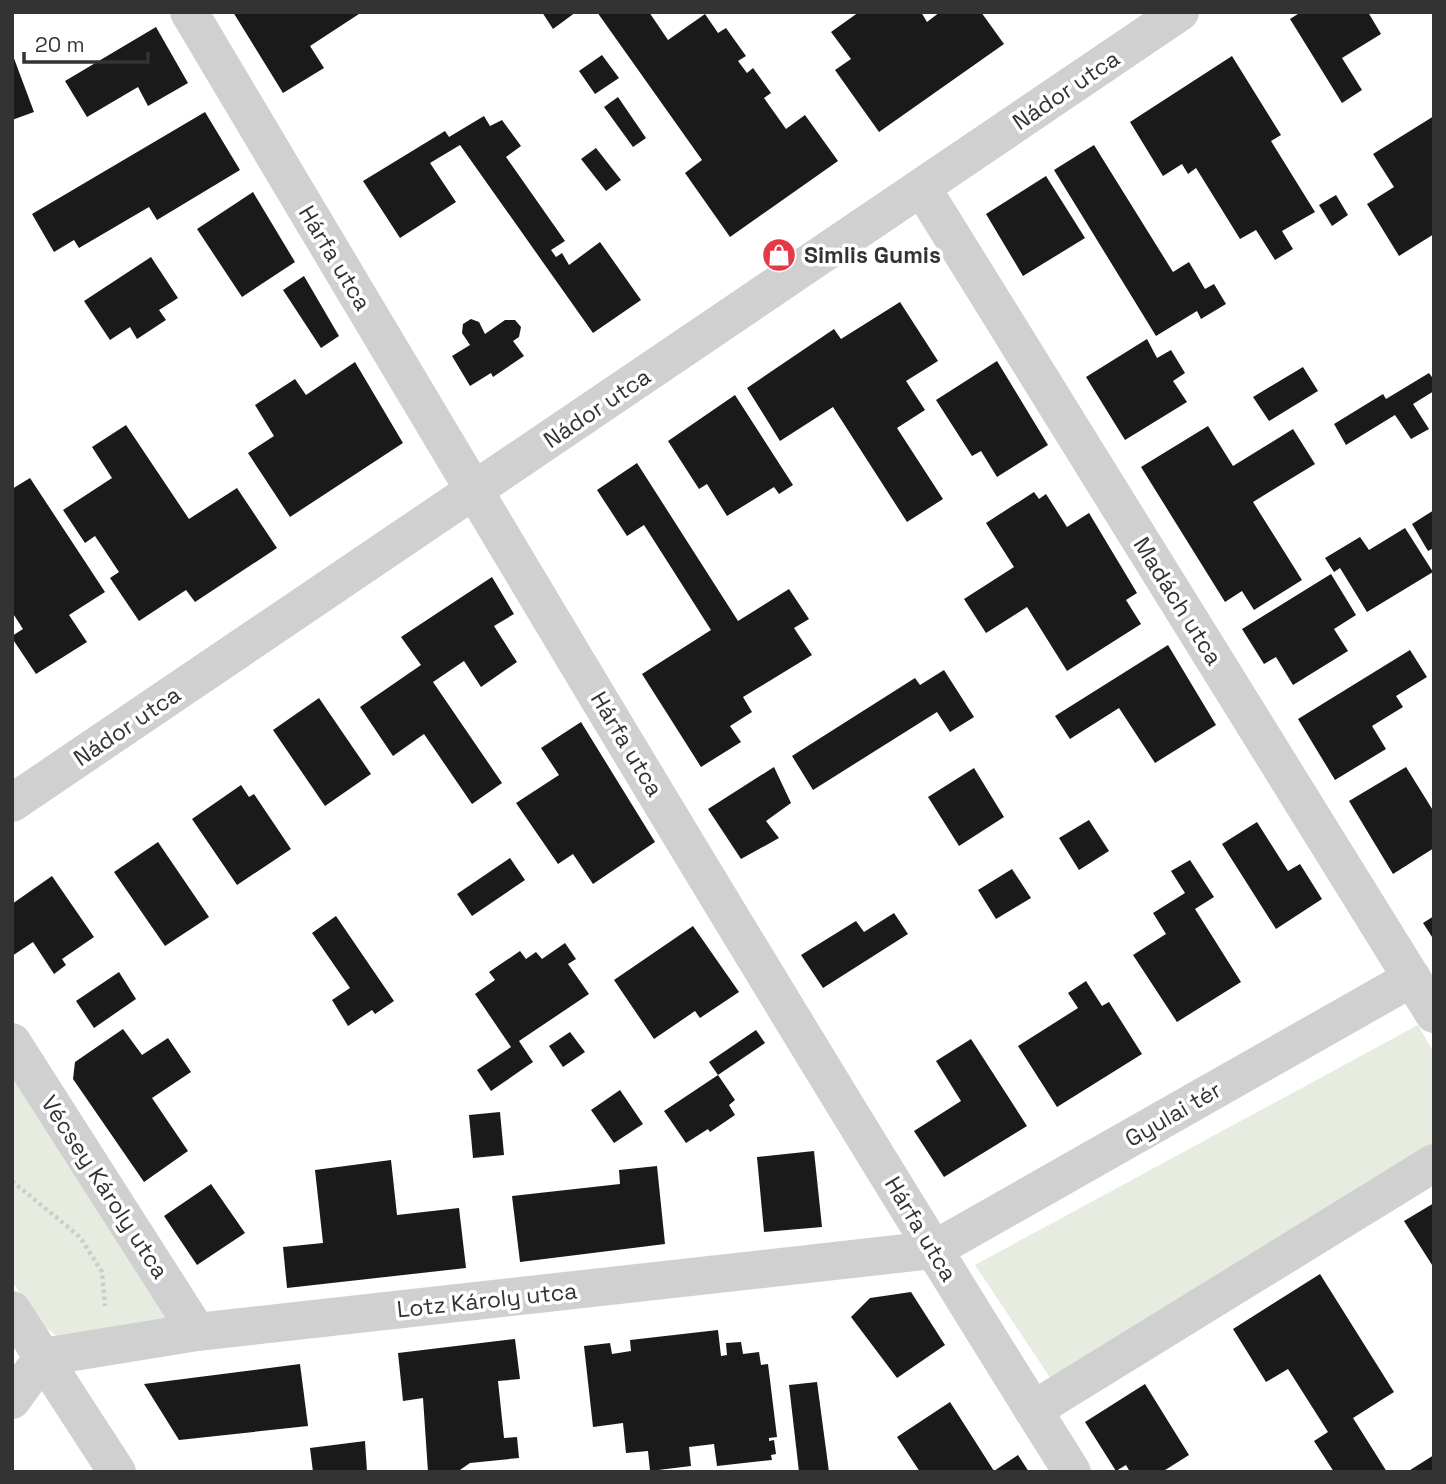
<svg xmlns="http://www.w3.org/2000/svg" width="1446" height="1484" viewBox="0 0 1446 1484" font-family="'Space Grotesk',sans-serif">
<rect width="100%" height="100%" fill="#fff"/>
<g fill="#e6ecdf">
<path d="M1418 1025 1434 1053V1148L1051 1379 975 1265Z"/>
<path d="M12 1057 185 1324 60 1339 39 1322 12 1281Z"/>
</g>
<g fill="#1a1a1a">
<path d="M233 12H362L310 46 324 68 283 93Z"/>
<path d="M542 12H576L553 29Z"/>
<path d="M597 12H649L668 40 705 14 718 33 726 28 746 56 738 61 747 73 753 68 771 93 764 98 786 129 805 115 838 161 730 237 685 173 702 160Z"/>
<path d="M859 12H921L927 22 940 12H981L1004 44 879 132 835 70 851 59 831 32Z"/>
<path d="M1301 12H1368L1381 34 1342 58 1362 90 1342 103 1290 19Z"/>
<path d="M156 27 188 83 148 106 138 87 87 117 65 81Z"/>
<path d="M12 53 34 112 12 120Z"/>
<path d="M602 55 619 78 595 94 579 71Z"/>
<path d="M1232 56 1281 135 1271 141 1315 212 1282 231 1293 249 1275 260 1256 230 1240 239 1196 168 1188 174 1182 164 1163 176 1130 122Z"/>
<path d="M618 97 646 138 633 147 604 107Z"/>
<path d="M205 112 240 170 157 220 149 207 79 248 74 240 54 252 32 214Z"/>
<path d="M484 116 490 126 502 120 521 146 506 157 565 241 551 250 556 257 562 253 569 265 600 242 641 300 593 333 460 145 430 163 456 202 400 238 363 181 445 131 449 137Z"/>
<path d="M1434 116V234L1399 256 1367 204 1394 187 1373 154Z"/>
<path d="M1094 145 1173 272 1189 262 1205 289 1214 284 1226 304 1201 319 1197 311 1156 336 1054 170Z"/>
<path d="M596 148 621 180 606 191 581 159Z"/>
<path d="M1046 176 1085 238 1023 276 986 214Z"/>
<path d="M253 192 295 262 242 297 197 229Z"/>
<path d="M1336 195 1348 215 1332 226 1319 205Z"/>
<path d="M151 257 178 298 159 310 166 320 137 339 130 327 110 340 84 301Z"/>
<path d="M304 276 339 336 321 348 283 290Z"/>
<path d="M900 302 938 361 906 381 925 410 897 428 943 499 907 522 833 407 780 441 747 388 834 329 841 339Z"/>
<path d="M471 319 479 322 485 334 505 320H515L521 327 519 337 513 341 524 356 493 377 491 373 470 386 452 356 470 345 462 333 463 324Z"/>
<path d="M1147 339 1157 358 1171 350 1185 373 1173 381 1187 402 1125 440 1086 377Z"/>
<path d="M997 361 1048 445 997 477 981 451 972 456 936 400Z"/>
<path d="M355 362 403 443 290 517 248 453 274 436 255 405 295 379 306 395Z"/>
<path d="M1303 367 1318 391 1269 421 1253 397Z"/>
<path d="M1429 373 1434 380V391L1413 404 1429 429 1411 439 1395 415 1346 445 1334 424 1383 394 1386 399Z"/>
<path d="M735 395 793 485 779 494 774 487 727 516 707 484 699 489 668 441Z"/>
<path d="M126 425 189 519 237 488 277 548 195 602 186 590 139 621 110 578 119 572 95 536 85 543 63 510 112 478 92 447Z"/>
<path d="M1208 426 1233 466 1293 429 1315 464 1253 502 1302 580 1254 610 1242 591 1225 602 1141 467Z"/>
<path d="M637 463 738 621 789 589 809 619 794 628 812 655 743 697 752 712 730 726 741 742 701 767 642 674 711 630 644 525 627 536 597 490Z"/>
<path d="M30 478 105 592 69 615 87 642 36 674 12 638V636L23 629 12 612V489Z"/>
<path d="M1034 492 1039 499 1046 494 1067 527 1089 513 1137 593 1126 600 1141 624 1067 671 1027 607 986 633 964 599 1014 567 986 523Z"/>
<path d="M1434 510V548L1428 551 1412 524Z"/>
<path d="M1405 528 1433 572 1367 612 1340 568 1334 572 1325 558 1360 537 1369 550Z"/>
<path d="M1331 574 1356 615 1334 629 1348 651 1293 685 1276 657 1264 664 1242 629Z"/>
<path d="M492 577 514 614 494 626 517 662 481 687 464 661 433 682 502 783 472 804 424 734 393 756 360 707 421 665 401 637Z"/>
<path d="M1168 645 1216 725 1155 763 1119 708 1070 739 1055 716Z"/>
<path d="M1410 650 1427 677 1396 696 1403 707 1372 726 1386 749 1335 780 1298 719Z"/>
<path d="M944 670 974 717 950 732 937 712 813 790 792 756 915 678 920 685Z"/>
<path d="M319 698 371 774 325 806 273 730Z"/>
<path d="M581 722 655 842 593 884 573 854 558 864 516 803 559 775 541 748Z"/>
<path d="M774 767 791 803 766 821 779 838 741 859 708 809Z"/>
<path d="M1406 767 1434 812V848L1393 874 1349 801Z"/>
<path d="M974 768 1004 817 959 846 928 797Z"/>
<path d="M241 785 249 797 254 794 291 849 237 885 192 819Z"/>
<path d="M1089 820 1109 851 1079 870 1059 838Z"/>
<path d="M1257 822 1288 871 1300 864 1322 899 1276 929 1222 844Z"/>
<path d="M158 842 209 917 165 946 114 872Z"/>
<path d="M510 858 525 880 472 916 457 894Z"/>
<path d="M1190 860 1214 897 1195 909 1241 982 1177 1022 1133 955 1166 934 1153 913 1185 893 1171 871Z"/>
<path d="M1012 869 1031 898 996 919 978 890Z"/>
<path d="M52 876 94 937 62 959 66 965 54 974 33 942 12 956V904Z"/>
<path d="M894 913 908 934 823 988 801 955 856 921 864 932Z"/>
<path d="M336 916 394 1001 375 1014 372 1010 348 1026 332 1000 350 988 312 933Z"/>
<path d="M1434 916V940L1423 923Z"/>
<path d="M693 926 739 992 700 1018 695 1011 654 1039 614 980Z"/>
<path d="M565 943 576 959 568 964 589 994 519 1041 533 1062 491 1091 477 1070 511 1047 475 994 495 980 489 972 520 951 526 959 536 952 542 959Z"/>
<path d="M119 972 136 999 94 1028 76 1001Z"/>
<path d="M1086 981 1102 1006 1109 1002 1142 1054 1057 1107 1018 1046 1078 1008 1068 993Z"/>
<path d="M123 1029 142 1055 168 1038 191 1072 152 1098 188 1151 144 1182 73 1079 75 1062Z"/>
<path d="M756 1030 765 1043 718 1075 709 1062Z"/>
<path d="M570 1032 585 1052 563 1067 549 1046Z"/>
<path d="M971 1039 1027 1126 944 1177 914 1131 961 1101 936 1061Z"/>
<path d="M718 1075 735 1100 729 1105 735 1115 710 1132 708 1129 686 1143 664 1111Z"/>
<path d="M620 1090 643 1124 614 1143 591 1110Z"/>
<path d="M500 1112 504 1155 473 1158 469 1115Z"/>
<path d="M814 1151 822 1227 764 1232 757 1157Z"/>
<path d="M391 1160 397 1215 459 1208 466 1268 287 1288 283 1247 323 1243 315 1170Z"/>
<path d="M657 1166 665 1244 520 1262 512 1196 620 1184 619 1170Z"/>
<path d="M211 1184 245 1233 197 1265 164 1216Z"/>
<path d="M1434 1203V1268L1404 1221Z"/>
<path d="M1320 1274 1394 1392 1353 1418 1387 1472H1334L1314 1441 1328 1432 1288 1369 1266 1382 1233 1329Z"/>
<path d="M911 1292 945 1345 897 1378 851 1317 870 1298Z"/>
<path d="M718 1330 721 1356 727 1355 726 1343 741 1342 743 1354 759 1352 761 1365 768 1364 777 1437 769 1438V1441L774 1440 776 1454 771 1455 772 1460 717 1466 714 1444 689 1447 691 1466 650 1471 648 1451 626 1453 623 1423 593 1427 584 1346 610 1343 612 1354 631 1351 630 1340Z"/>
<path d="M515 1339 520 1379 498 1381 504 1438 517 1437 519 1458 470 1463 457 1472H428L423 1398 403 1401 398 1353Z"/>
<path d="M300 1364 308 1426 179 1440 144 1384Z"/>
<path d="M817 1382 829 1472H799L789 1385Z"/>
<path d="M1145 1384 1189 1455 1162 1472H1130L1126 1465 1116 1471 1085 1422Z"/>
<path d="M950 1402 994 1471 1018 1455 1029 1472H920L897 1437Z"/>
<path d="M365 1441 367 1472H313L310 1448Z"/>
<path d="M1434 1455V1472H1407Z"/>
</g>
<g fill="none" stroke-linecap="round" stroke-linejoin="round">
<path stroke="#cdcdcd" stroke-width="4.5" stroke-dasharray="3.5 3.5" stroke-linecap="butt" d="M12 1181 80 1237 102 1272 105 1306"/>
<g stroke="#d0d0d0" stroke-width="38">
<path d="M189 12C480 501 770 990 1072 1472"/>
<path d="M922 188 1434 1014"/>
<path d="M12 803 1180 12"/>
<path d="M12 1042 197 1332"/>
<path d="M12 1310 117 1472"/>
<path d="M43 1357 197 1332 933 1250 1412 978"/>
<path d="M12 1400 43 1357"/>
<path d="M1033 1410 1434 1163"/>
</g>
</g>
<defs>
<g id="shop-disc" transform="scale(1.75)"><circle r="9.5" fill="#e63946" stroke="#fff"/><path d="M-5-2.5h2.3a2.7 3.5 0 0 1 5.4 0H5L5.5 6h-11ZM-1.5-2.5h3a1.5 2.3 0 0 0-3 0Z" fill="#fff"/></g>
</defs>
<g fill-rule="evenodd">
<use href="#shop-disc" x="779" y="255"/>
</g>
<g text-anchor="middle" stroke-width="7" stroke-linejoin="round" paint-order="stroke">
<g font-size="23" fill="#333" stroke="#fff">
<text transform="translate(1066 90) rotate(-34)" y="8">Nádor utca</text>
<text transform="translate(335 258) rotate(59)" y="8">Hárfa utca</text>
<text transform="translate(597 408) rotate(-34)" y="8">Nádor utca</text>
<text transform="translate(1178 601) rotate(58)" y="8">Madách utca</text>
<text transform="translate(127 726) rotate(-34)" y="8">Nádor utca</text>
<text transform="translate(627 744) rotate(59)" y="8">Hárfa utca</text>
<text transform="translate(1173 1114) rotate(-30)" y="8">Gyulai tér</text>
<text transform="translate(105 1187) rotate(57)" y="8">Vécsey Károly utca</text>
<text transform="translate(921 1229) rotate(59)" y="8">Hárfa utca</text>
<text transform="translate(487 1300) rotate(-6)" y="8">Lotz Károly utca</text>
</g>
<g font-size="23" font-weight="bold" fill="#333" stroke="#fff" text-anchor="start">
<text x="804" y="263">Simlis Gumis</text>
</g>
</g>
<rect width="1446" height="1484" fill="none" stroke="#333333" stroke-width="28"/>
<path d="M24 52v10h124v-10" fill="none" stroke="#333333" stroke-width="3.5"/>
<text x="35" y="52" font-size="21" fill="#333333" stroke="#ffffff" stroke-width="5" paint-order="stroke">20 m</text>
</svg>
